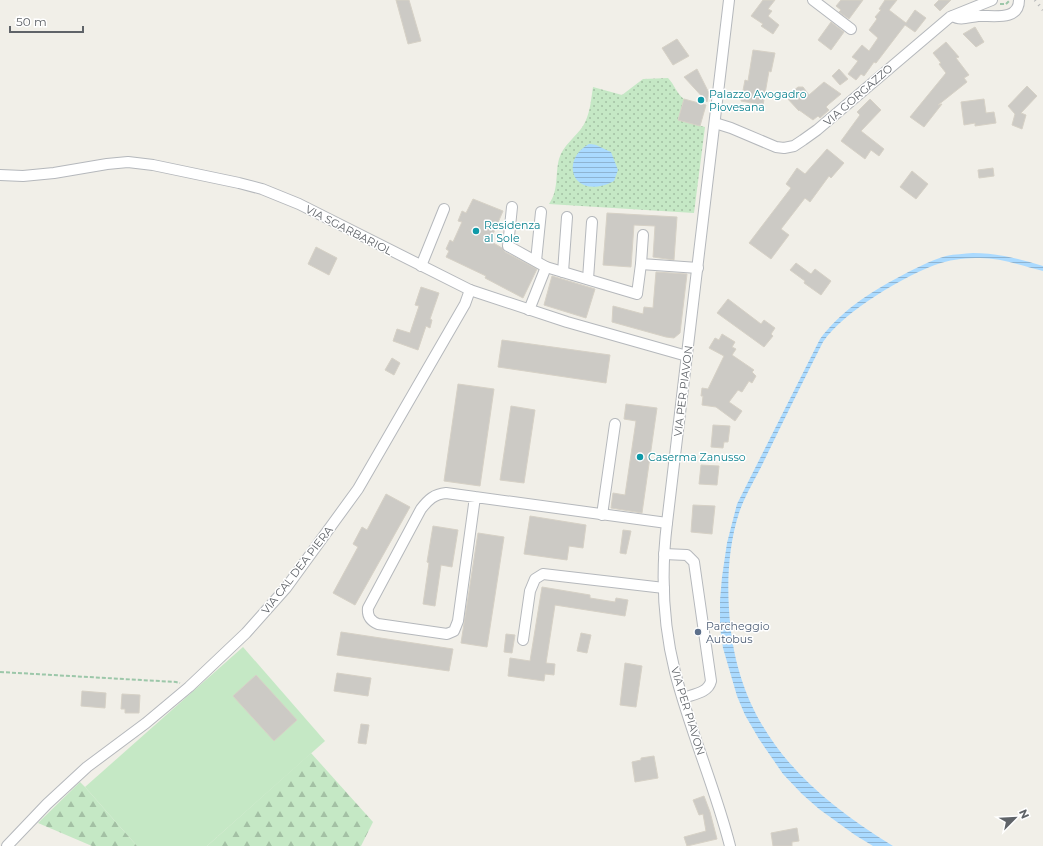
<svg xmlns="http://www.w3.org/2000/svg" width="1043" height="846" viewBox="0 0 1043 846" font-family="Montserrat,sans-serif">
<defs>
<pattern id="forest-firs" width="22" height="20" patternUnits="userSpaceOnUse"><rect width="22" height="20" fill="#c5e8c5"/><path d="M5 1l3.5 6h-7zM16 11l3.5 6h-7z" fill="#a3c0a4"/></pattern>
<pattern id="park-dots" width="8" height="8" patternUnits="userSpaceOnUse"><rect width="8" height="8" fill="#c5e8c5"/><path d="M2 2h.1M6 6h.1" fill="none" stroke="#a3c0a4" stroke-width="1.8" stroke-linecap="round"/></pattern>
<pattern id="water-rules" width="6" height="5" patternUnits="userSpaceOnUse"><rect width="6" height="5" fill="#aadaff"/><path d="M0 2.5h6" fill="none" stroke="#8eb4d2"/></pattern>
</defs>
<rect width="100%" height="100%" fill="#f1efe8"/>
<path fill="#c5e8c5" d="M243 647 325 741 207 846H137L85 787Z"/>
<g fill="url(#forest-firs)">
<path d="M311 753 373 822 361 846H207Z"/>
<path d="M80 782 85 787 137 846H92L38 823Z"/>
</g>
<path fill="url(#park-dots)" d="M668 78C674 84 677 94 684 99L678 120 705 127 694 213 549 204C559 190 555 174 559 159 563 145 576 137 583 126 590 115 591 100 593 87L622 95 643 79Z"/>
<g fill="url(#water-rules)">
<path d="M589 144C598 144 603 149 611 152L618 170 614 181C574 202 558 161 589 144Z"/>
<path d="M973 253C997 253 1020 259 1043 266V271C1023 266 1001 258 980 258 968 258 953 259 941 263 906 274 843 312 823 342 803 382 783 421 764 461 756 478 745 495 739 513 729 544 727 578 729 609 735 724 800 789 893 846H873L855 835 819 809 802 794 783 774 759 739 745 715 737 696 723 648 720 627V600L722 577 727 543 737 504 820 339C841 311 869 293 899 277 914 269 929 261 946 256 955 254 964 254 973 253Z"/>
</g>
<g fill="#cccac5" stroke="#d6d1c6">
<path d="M396 0H409L421 41 408 44Z"/>
<path d="M763 0H775L768 9 772 11 768 16 779 25 773 34 761 26 763 24 751 16Z"/>
<path d="M841 0H863L849 19 839 12 841 10 836 6Z"/>
<path d="M885 0H897L889 10 906 23 915 10 926 18 915 32 905 25 876 63 874 62 864 76 861 74 856 80 848 74 858 61 852 57 862 45 869 51 878 38 869 30 877 19 875 17 881 10 879 9Z"/>
<path d="M939 0H951L940 11 934 5Z"/>
<path d="M831 22 844 32 831 50 818 40Z"/>
<path d="M975 27 984 42 976 47 963 34Z"/>
<path d="M677 39 689 56 673 65 662 48Z"/>
<path d="M946 42 959 57 956 58 969 75 964 78 967 82 938 105 942 104 924 127 910 117 946 73 939 64 941 63 933 53Z"/>
<path d="M753 50 775 53 771 72 769 71 763 105 741 101 745 80 748 81Z"/>
<path d="M697 69 709 93 707 102 684 77Z"/>
<path d="M839 69 848 79 840 85 832 76Z"/>
<path d="M824 82 841 94 829 104 826 107 829 110 820 118 818 116 813 120 799 110V111L786 97 798 87H803L809 95Z"/>
<path d="M1027 86 1037 96 1021 113 1026 115 1022 129 1012 125 1015 114 1008 106Z"/>
<path d="M684 99 706 105 700 126 678 120Z"/>
<path d="M870 99 881 110 861 131 884 149 879 156 871 150 865 159 841 141 860 115 857 112Z"/>
<path d="M984 99 986 113 994 112 996 123 975 126V123L964 125 961 102Z"/>
<path d="M827 149 844 163 831 178 829 176 810 202 805 198 781 229 789 235 771 259 749 243 791 188 786 184 797 168 805 174Z"/>
<path d="M993 168 994 176 979 178 978 170Z"/>
<path d="M912 171 928 184 916 199 900 187Z"/>
<path d="M473 199 503 211 490 241 502 248 505 252 537 269 523 298 485 278 486 276 446 257 449 251 446 249 450 240 453 242 462 222 458 221 462 211 466 213Z"/>
<path d="M607 213 677 217 674 260 653 257 655 226 634 225 631 267 603 265Z"/>
<path d="M316 247 337 258 329 275 308 264Z"/>
<path d="M796 263 811 274 815 269 831 281 821 295 804 283 805 281 790 270Z"/>
<path d="M656 272 687 274 680 333 674 338 666 337 612 322 613 306 643 314 644 307 653 308Z"/>
<path d="M552 276 595 289 586 318 544 305Z"/>
<path d="M421 287 439 293 430 319 432 320 430 328 426 326 418 350 393 341 397 329 410 333 419 306 415 305Z"/>
<path d="M728 299 761 324 764 320 775 328 771 334 773 336 764 347 717 313Z"/>
<path d="M722 334 735 342 732 347 736 349 732 355 754 370 752 372 756 376 752 383 749 381 742 392 738 390 729 402 742 411 735 421 716 407 702 405 703 396H701L702 388 708 389 724 356 709 348 715 338 719 340Z"/>
<path d="M502 340 610 355 606 383 498 367Z"/>
<path d="M392 358 400 363 394 375 385 370Z"/>
<path d="M458 384 494 389 480 486 444 481Z"/>
<path d="M626 404 657 408 642 513 611 508 613 493 625 495 636 421 624 419Z"/>
<path d="M511 406 535 410 524 483 500 480Z"/>
<path d="M713 425 730 426 728 442H724L723 448 711 447Z"/>
<path d="M701 465 719 466 717 485 699 484Z"/>
<path d="M386 494 410 507 355 605 333 593 358 547 353 544 362 527 367 530Z"/>
<path d="M693 505 715 506 712 534 691 532Z"/>
<path d="M530 516 586 525 583 548 569 546 567 560 524 554Z"/>
<path d="M433 526 458 530 452 567 441 565 435 606 423 604 429 563 427 562Z"/>
<path d="M623 530 631 531 626 554 620 553Z"/>
<path d="M478 533 504 537 487 647 461 643Z"/>
<path d="M542 587 590 595V598L615 602 616 598 628 600 625 616 555 605 546 663 555 664 554 675 545 674 544 681 508 676 510 658 530 661Z"/>
<path d="M341 632 453 649 449 671 337 655Z"/>
<path d="M581 633 591 635 587 653 577 651Z"/>
<path d="M506 634 515 635 512 653 504 652Z"/>
<path d="M625 663 642 666 636 707 620 705Z"/>
<path d="M337 673 371 678 368 696 334 691Z"/>
<path d="M256 675 297 720 274 741 233 696Z"/>
<path d="M82 691 106 693 105 708 81 706Z"/>
<path d="M122 694 140 695 139 713H125V709H121Z"/>
<path d="M361 724 369 725 366 744 358 743Z"/>
<path d="M654 756 658 778 635 782 632 762 641 760V758Z"/>
<path d="M704 796 710 812 717 839 687 846 684 837 706 831 703 814 699 815 693 800Z"/>
<path d="M797 828 799 841 792 842V846H773L771 833Z"/>
</g>
<g fill="none" stroke-linecap="round" stroke-linejoin="round">
<g stroke="#b5b8bc" stroke-width="12">
<g id="minor">
<path d="M729 0 667 523C661 572 663 624 675 672 690 731 715 787 730 846"/>
<path d="M813 0 851 29"/>
<path d="M953 16C960 21 969 17 978 16 991 15 1019 22 1019 0"/>
<path d="M715 123 731 128 776 147 784 148 794 146 803 140 817 130 950 17 992 0"/>
<path d="M0 175 23 176 54 173 107 164 128 162 153 165 239 183 262 189 299 204 470 290 567 322 687 356"/>
<path d="M512 207 508 246 546 267 637 294 641 264"/>
<path d="M643 235 641 264 698 268"/>
<path d="M536 261 541 212"/>
<path d="M421 266 444 209"/>
<path d="M563 272 567 217"/>
<path d="M588 279 592 222"/>
<path d="M529 310 546 267"/>
<path d="M475 497 458 621 454 631 447 634 378 624C371 621 367 617 368 608L421 509C428 500 434 494 446 493L667 523"/>
<path d="M602 515 615 424"/>
<path d="M664 554 687 555 694 562 711 681C708 693 694 694 683 698"/>
<path d="M523 640 530 591 535 579 543 574 664 588"/>
<path d="M7 846 47 804 87 767 146 723 189 687 246 633 286 588 358 489 465 304 470 290"/>
</g>
</g>
<g stroke="#9cc7a9" stroke-width="2" stroke-dasharray="4 2" stroke-linecap="butt">
<path d="M1000 4H1006L1009 1"/>
<path d="M0 672 176 682 180 683"/>
</g>
<use href="#minor" stroke="#fff" stroke-width="10"/>
<path stroke="#b6b7b8" stroke-width="3" stroke-dasharray="1 5" stroke-linecap="butt" d="M1035 0 1043 10"/>
</g>
<g fill="#0f9aa8" stroke="#fff" stroke-width="1.5">
<circle cx="701" cy="100" r="4"/>
<circle cx="476" cy="231" r="4"/>
<circle cx="640" cy="457" r="4"/>
</g>
<circle fill="#5c6f8a" stroke="#fff" stroke-width="1.5" cx="698" cy="632" r="4"/>
<g text-anchor="middle" stroke-width="3" stroke-linejoin="round" paint-order="stroke">
<g font-size="11" fill="#0d838f" stroke="#fff" text-anchor="start">
<text x="709" y="98">Palazzo Avogadro<tspan x="709" dy="13">Piovesana</tspan></text>
<text x="484" y="229">Residenza<tspan x="484" dy="13">al Sole</tspan></text>
<text x="648" y="461">Caserma Zanusso</text>
</g>
<g font-size="11" fill="#5f6368" stroke="#fff">
<text transform="translate(858 95) rotate(-41)" y="4">VIA GORGAZZO</text>
<text transform="translate(349 230) rotate(27)" y="4">VIA SGARBARIOL</text>
<text transform="translate(683 391) rotate(-83)" y="4">VIA PER PIAVON</text>
<text transform="translate(297 570) rotate(-52)" y="4">VIA CAL DEA PIERA</text>
<text transform="translate(688 711) rotate(73)" y="4">VIA PER PIAVON</text>
</g>
<g font-size="11" fill="#4e5e75" stroke="#fff" text-anchor="start">
<text x="706" y="630">Parcheggio<tspan x="706" dy="13">Autobus</tspan></text>
</g>
</g>
<g transform="translate(1015 818) rotate(66)" stroke="#ffffff" stroke-width="3" paint-order="stroke">
<path d="M0-3L7 15L0 10L-7 15Z" fill="#5f6368"/>
<text y="-6" font-size="11" font-weight="bold" text-anchor="middle" fill="#5f6368">N</text>
</g>
<path d="M10 26v6h73v-6" fill="none" stroke="#5f6368" stroke-width="2"/>
<text x="16" y="26" font-size="12" fill="#5f6368" stroke="#ffffff" stroke-width="3" paint-order="stroke">50 m</text>
</svg>
